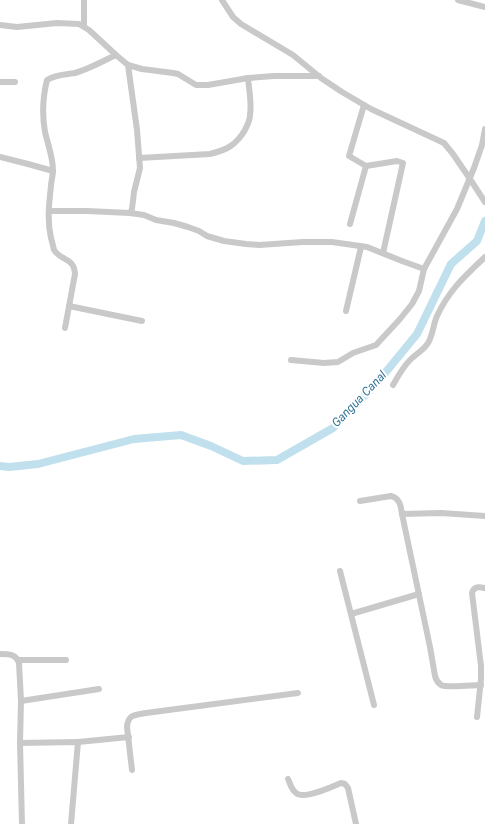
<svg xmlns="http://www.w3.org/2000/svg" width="485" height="824" viewBox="0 0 485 824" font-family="Roboto,sans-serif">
<rect width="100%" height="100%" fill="#fff"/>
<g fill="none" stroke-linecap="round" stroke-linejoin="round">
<path stroke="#c0e0ee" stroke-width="8" d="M0 466 9 467 38 464 134 439 181 435 211 446 243 461 277 460 333 428 376 384 417 334 451 264 477 241 485 221"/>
<g stroke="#c9c9c9" stroke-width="6">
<path d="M222 0 233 17 241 24 293 55 321 78 342 92 371 109 444 143 453 154 470 179 485 202"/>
<path d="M458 0 485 7"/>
<path d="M0 25 17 27 57 23 79 24 89 30 116 55 128 65 142 69 173 73 178 74 196 85H208L248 78 274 76H319"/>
<path d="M84 26V0"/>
<path d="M128 65 137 130 140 168 134 192 132 209 130 213"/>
<path d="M0 82H15"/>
<path d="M364 105 349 156 366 166 397 161 403 163 383 253"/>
<path d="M0 157 28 164 53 171"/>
<path d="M139 158 210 154C227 150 236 145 245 130 247 125 250 121 250 115 252 103 249 90 248 78"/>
<path d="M49 211H87L130 213 144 215 156 220 174 223 188 227 199 231 207 236 224 241 246 244 259 245 303 242H332L367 247 402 261 424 269"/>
<path d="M350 224 366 166"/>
<path d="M69 306 142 321"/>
<path d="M346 311 361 247"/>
<path d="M65 328 75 274C74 257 61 261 54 250 53 246 52 241 51 238 47 221 49 203 51 186 51 181 53 176 53 171 53 157 48 145 45 132 42 115 43 96 47 80 57 74 64 75 75 73 89 69 103 61 116 55"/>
<path d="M291 360 324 363 338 362 353 353 376 345 400 319 412 304 419 291 424 269 457 209 474 168 482 145 485 129"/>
<path d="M393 385C398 376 403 367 410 360 416 354 424 350 428 343 433 335 433 325 437 316 449 290 465 276 485 257"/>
<path d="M360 501 391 496C400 498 401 507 402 514L430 647 435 676C436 680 438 683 441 685 447 688 473 685 481 685"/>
<path d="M402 514 441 513 485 516"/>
<path d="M340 571 374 705"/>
<path d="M351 614 419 594"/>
<path d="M0 654C9 654 16 654 19 663L21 701 20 743 78 742 71 824"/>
<path d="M18 660H66"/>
<path d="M21 701 99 689"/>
<path d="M477 717 481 679V666L472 593C474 586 479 587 485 588"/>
<path d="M78 742 129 737"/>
<path d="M20 743 22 824"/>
<path d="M132 770 127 727C128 714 135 715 146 713L298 693"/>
<path d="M288 779C290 783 291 789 296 793 304 800 331 787 341 783L345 784 348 788 356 824"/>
</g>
</g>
<g text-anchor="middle" stroke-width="4" stroke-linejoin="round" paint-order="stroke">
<g font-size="12" font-style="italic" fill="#337694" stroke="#fff">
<text transform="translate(359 399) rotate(-46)" y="4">Gangua Canal</text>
</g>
</g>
</svg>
